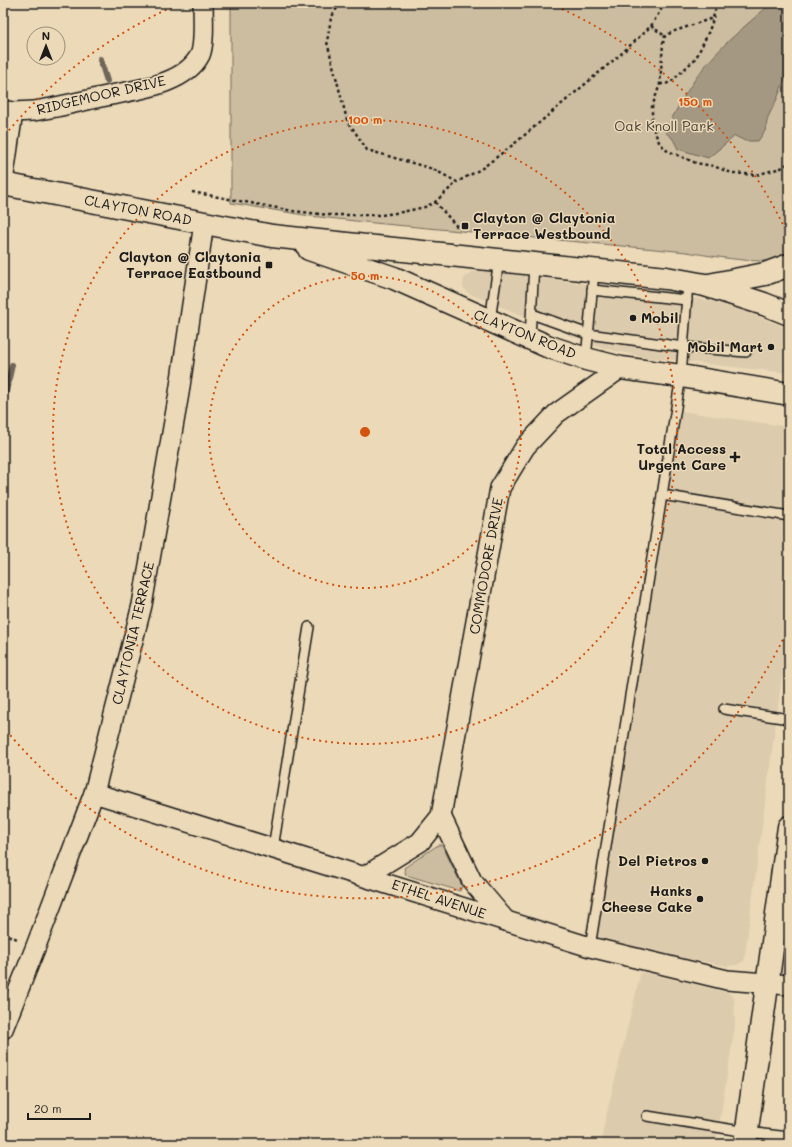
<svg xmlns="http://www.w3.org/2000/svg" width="792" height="1147" viewBox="0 0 792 1147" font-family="Mali,sans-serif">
<rect width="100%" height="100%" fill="#ebd9b7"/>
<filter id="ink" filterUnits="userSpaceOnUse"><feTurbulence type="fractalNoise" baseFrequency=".025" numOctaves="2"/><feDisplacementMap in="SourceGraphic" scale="8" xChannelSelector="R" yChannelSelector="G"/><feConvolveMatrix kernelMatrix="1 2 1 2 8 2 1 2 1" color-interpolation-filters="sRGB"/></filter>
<g filter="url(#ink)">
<g fill="#dccbac">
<path d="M486 271 682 296 727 304 789 329V373L643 357 599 347 468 293 463 287 464 278 472 272Z"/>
<path d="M673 410 789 427V623L744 961 737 965 727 966 623 946 585 933Z"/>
<path d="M641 972 727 992 734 998 735 1025 716 1144H601L604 1125Z"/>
</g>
<g fill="#cdbda0" stroke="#746c5e">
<path d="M231 3H789V258C767 266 711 256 687 252L374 223 310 216 231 203Z"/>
<path d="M438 845H442L462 886 460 891 406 875 404 868Z"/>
</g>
<path fill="#a49882" stroke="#6e6659" d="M772 3H787L789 9V53L786 76 777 99 768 117 765 131 758 141H745L735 136 708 158 678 149 673 139 665 132C678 106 693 78 713 57 731 37 752 20 772 3Z"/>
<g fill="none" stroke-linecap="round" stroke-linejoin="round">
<g stroke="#6e6659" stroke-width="6">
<path d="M100 59 107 81"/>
<path d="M3 404 12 365"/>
</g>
<g stroke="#1c1c1c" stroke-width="12">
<g id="service">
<path d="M592 290 687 300"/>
<path d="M532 314 588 334 684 347 746 352"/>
<path d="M490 320 499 260"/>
<path d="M530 338 534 264"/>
<path d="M586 359 594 271"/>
<path d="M662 495 789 516"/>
<path d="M724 709 789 719"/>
<path d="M273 848 309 627"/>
<path d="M590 947 681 376 688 283"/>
<path d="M647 1116 747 1132 789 1137"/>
</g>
</g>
<g stroke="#1c1c1c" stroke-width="22">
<g id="minor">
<path d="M3 110 13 112 3 182"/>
<path d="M13 112 34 111 51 108C71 104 91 99 111 95 140 89 185 84 200 55 205 44 203 15 203 3"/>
<path d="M94 793 590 947 727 980 789 985"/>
<path d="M441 816 472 881 506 921"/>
<path d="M365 876 420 842 441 816 500 488 525 447 556 414 621 368"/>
<path d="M3 1029 36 946 94 793 142 605 179 393 204 223"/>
</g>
</g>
<g stroke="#1c1c1c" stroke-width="25">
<path id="secondary" d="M745 1144 789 827"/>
</g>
<g stroke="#1c1c1c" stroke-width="25">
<g id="primary">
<path d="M3 184 272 236 666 278 705 285 764 304 789 314"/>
<path d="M309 249 394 278 547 346 586 359 621 368 681 376 789 394"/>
<path d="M709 285 765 274 789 265"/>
</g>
</g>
<g stroke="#1c1c1c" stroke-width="2.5" stroke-dasharray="3 3" stroke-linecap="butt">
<path d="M340 3 331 18 327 42 347 120 367 150 433 169 457 182 481 169 514 144 621 54 651 26 665 3"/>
<path d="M717 3 713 18 672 32 665 36 663 43 660 84 652 107V126L659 142 666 150 696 163 713 166 732 173 756 175 781 168 789 163"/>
<path d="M651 26 665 36"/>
<path d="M660 84H666L672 81 696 58 709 31 713 19"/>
<path d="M192 192 293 211 329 215H382L402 212 425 207 435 202 457 182"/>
<path d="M435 202 459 229"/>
<path d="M3 933 17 939"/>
</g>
<use href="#service" stroke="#ebd9b7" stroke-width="9"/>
<use href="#minor" stroke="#ebd9b7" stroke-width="19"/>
<use href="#secondary" stroke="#ebd9b7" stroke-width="22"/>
<use href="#primary" stroke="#ebd9b7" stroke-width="22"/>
</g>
</g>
<g fill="none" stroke="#d4530e" stroke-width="2" stroke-dasharray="2 4">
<circle cx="365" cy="432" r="156"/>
<circle cx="365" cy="432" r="312"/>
<path d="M788 629A467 467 0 0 1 5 729M5 135A467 467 0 0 1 179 4M551 4A467 467 0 0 1 788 235"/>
</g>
<g fill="#1c1c1c" stroke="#ebd9b7" stroke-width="1.5">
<rect x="461" y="222" width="8" height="8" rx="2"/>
<rect x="265" y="261" width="8" height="8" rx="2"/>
<circle cx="633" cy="318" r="4"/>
<circle cx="771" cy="347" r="4"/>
<path d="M733 451h4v4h4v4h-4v4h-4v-4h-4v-4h4z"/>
<circle cx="705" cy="861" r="4"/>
<circle cx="700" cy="899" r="4"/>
</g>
<g text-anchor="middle" stroke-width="3" stroke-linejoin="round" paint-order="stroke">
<g font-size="14" fill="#1c1c1c" stroke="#ebd9b7">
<text transform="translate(101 95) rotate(-13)" y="5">RIDGEMOOR DRIVE</text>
<text transform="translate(138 210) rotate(11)" y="5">CLAYTON ROAD</text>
<text transform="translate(525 334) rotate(22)" y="5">CLAYTON ROAD</text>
<text transform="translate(486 566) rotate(-80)" y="5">COMMODORE DRIVE</text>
<text transform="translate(133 633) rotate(-77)" y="5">CLAYTONIA TERRACE</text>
<text transform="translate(439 899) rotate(18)" y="5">ETHEL AVENUE</text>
</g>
<g font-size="14" fill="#48443d" stroke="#ebd9b7">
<text x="664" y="131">Oak Knoll Park</text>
</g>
<g font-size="14" font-weight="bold" fill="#1c1c1c" stroke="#ebd9b7" text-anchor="end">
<text x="473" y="223" text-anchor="start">Clayton @ Claytonia<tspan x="473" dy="16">Terrace Westbound</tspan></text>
<text x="261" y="262">Clayton @ Claytonia<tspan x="261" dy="16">Terrace Eastbound</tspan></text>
<text x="641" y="323" text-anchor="start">Mobil</text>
<text x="763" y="352">Mobil Mart</text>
<text x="726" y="454">Total Access<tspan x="726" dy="16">Urgent Care</tspan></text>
<text x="697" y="866">Del Pietros</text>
<text x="692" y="896">Hanks<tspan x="692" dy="16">Cheese Cake</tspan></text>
</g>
</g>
<circle cx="365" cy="432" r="6" fill="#d4530e" stroke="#ebd9b7" stroke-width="2"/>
<g font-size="12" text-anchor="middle" font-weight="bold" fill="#d4530e" stroke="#ebd9b7" stroke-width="3" stroke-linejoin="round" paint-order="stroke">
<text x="695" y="106">150 m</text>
<text x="365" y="124">100 m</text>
<text x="365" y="280">50 m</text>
</g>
<rect width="792" height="1147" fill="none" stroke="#ebd9b7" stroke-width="16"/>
<rect x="8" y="8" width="776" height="1131" fill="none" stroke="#1c1c1c" stroke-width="1.5" filter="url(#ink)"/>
<g transform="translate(46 46)"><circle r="19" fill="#ebd9b7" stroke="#988d79"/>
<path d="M0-3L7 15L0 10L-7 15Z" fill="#1c1c1c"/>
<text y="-6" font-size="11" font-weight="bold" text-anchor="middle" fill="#1c1c1c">N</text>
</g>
<path d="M28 1113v6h62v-6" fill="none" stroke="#1c1c1c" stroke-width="2"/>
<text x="34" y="1113" font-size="12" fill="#1c1c1c" stroke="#ebd9b7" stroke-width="3" paint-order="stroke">20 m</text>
</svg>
